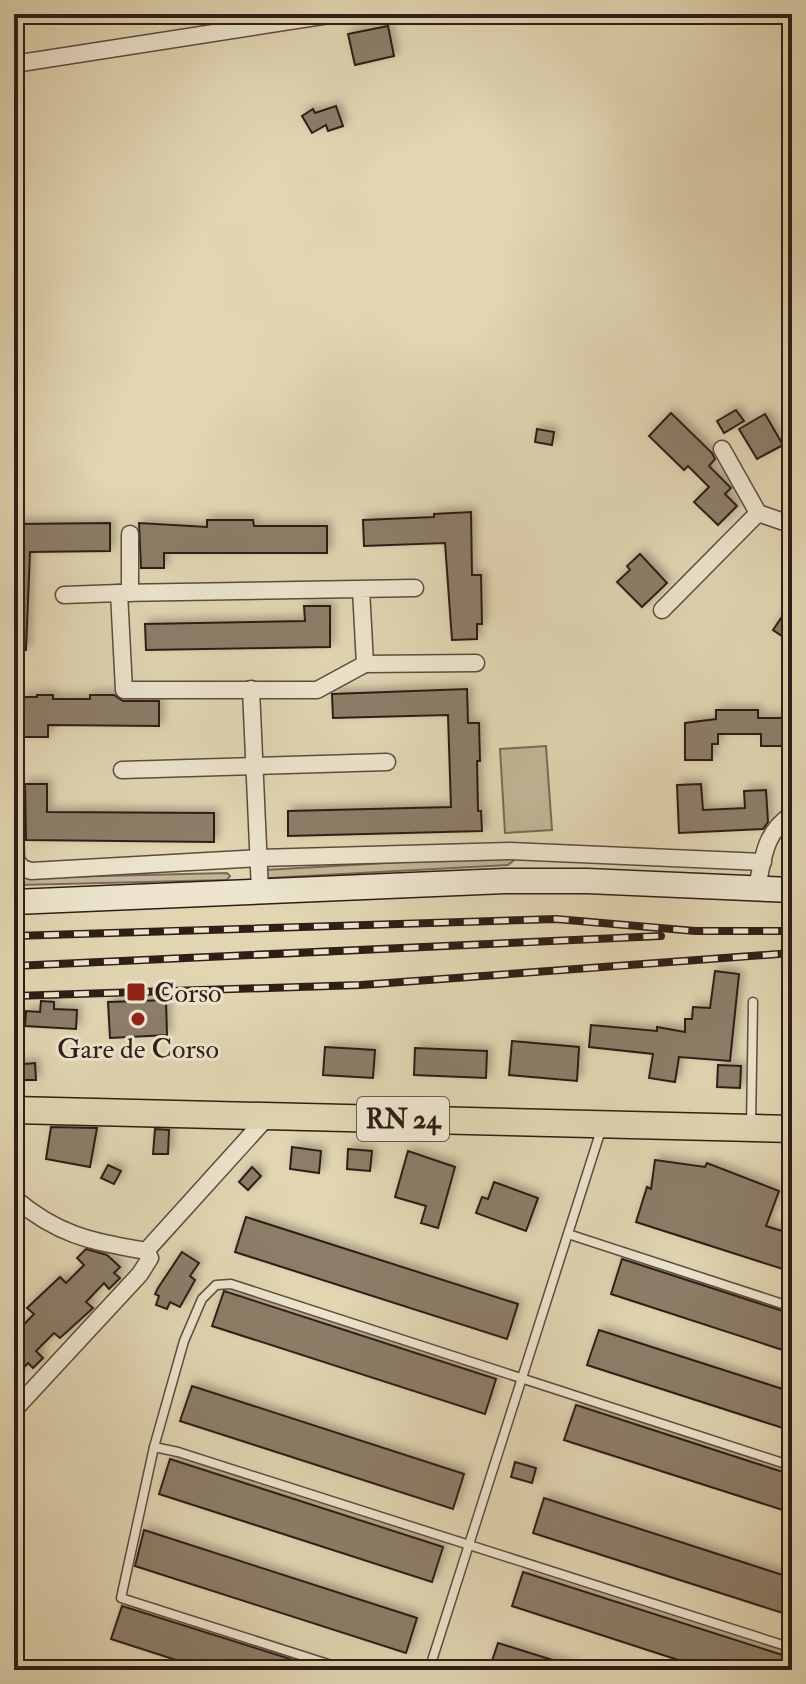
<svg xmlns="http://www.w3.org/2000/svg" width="806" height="1684" viewBox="0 0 806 1684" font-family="'IM FELL Double Pica',serif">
<defs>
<filter id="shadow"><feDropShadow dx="4" dy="-4" stdDeviation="4" flood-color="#0004"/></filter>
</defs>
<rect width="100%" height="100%" fill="#e1d5b2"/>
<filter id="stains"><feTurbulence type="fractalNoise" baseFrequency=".0025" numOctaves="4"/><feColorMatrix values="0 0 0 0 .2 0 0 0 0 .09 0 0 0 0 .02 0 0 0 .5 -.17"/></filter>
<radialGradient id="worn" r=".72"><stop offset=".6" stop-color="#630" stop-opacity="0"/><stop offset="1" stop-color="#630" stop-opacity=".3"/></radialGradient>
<g fill="#c3b698" stroke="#796a58" stroke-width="2">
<path d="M546 746 552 830 505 833 500 749Z"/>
<path d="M508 856 514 860 508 865 268 878 265 870Z"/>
<path d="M227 873 230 876 227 880 20 885V878Z"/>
</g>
<g fill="#8c7d68" stroke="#2f1e17" stroke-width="2" filter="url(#shadow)">
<path d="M388 26 394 56 355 65 348 34Z"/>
<path d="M336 106 343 126 328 131 326 125 312 133 302 116 313 109 315 113Z"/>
<path d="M736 410 744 421 724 433 717 421Z"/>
<path d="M671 413 712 453 715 459 709 466 731 488 725 494 737 506 718 525 694 502 709 487 688 466 684 470 649 436Z"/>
<path d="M765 414 783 445 757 459 739 429Z"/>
<path d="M537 429 554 432 552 445 535 442Z"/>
<path d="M471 512 472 575H481L482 624H477V639L452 640 445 543 364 546 363 520 434 517V514Z"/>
<path d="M207 520H253L254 526H327V553H164V568H141L139 523 207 527Z"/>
<path d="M110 523V551L30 552 26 650H14V524Z"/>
<path d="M640 554 667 583 642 607 617 582 630 570 627 566Z"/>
<path d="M792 602V643L773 630Z"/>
<path d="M304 606H330V647L146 650 145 624 305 621Z"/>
<path d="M467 689 468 723H479L480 761H477L478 811H481L482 831 288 836V811L451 807 448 715 333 718 332 694Z"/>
<path d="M37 695H53V699H90V695H114L123 701H159V726L48 725V737H22V697H37Z"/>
<path d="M716 710H758V718H792V746H761V734H718V744H712V760H685V723L716 719Z"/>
<path d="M25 784H47V812L214 813V842L26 840Z"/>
<path d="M701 784 703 810 745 808 744 791 766 790 768 822 763 829 679 833 677 785Z"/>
<path d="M715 971 739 974 730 1061 679 1057 675 1082 649 1078 653 1054 589 1047 591 1025 657 1031V1027L685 1032V1019H692L693 1007 710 1008Z"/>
<path d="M166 1000 167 1035 110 1038 108 1002Z"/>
<path d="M41 1001 54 1002V1009L77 1010 76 1029 25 1026 26 1011 40 1012Z"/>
<path d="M512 1041 579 1047 577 1081 509 1075Z"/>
<path d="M325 1047 375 1050 373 1078 323 1075Z"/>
<path d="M415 1048 487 1051 486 1078 414 1075Z"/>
<path d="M35 1063 36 1080H15L14 1065Z"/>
<path d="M718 1065 741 1066 740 1088 717 1087Z"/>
<path d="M51 1127 97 1128 90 1167 46 1159Z"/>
<path d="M155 1129 169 1130 168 1154H153Z"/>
<path d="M292 1147 321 1151 319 1173 290 1169Z"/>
<path d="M348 1149 372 1151 370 1171 347 1169Z"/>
<path d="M408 1151 455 1167 438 1228 421 1223 426 1206 395 1197Z"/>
<path d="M655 1160 705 1167 707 1163 779 1191 766 1226 792 1234V1272L636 1222 647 1187 651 1189Z"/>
<path d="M108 1165 121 1171 114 1184 101 1178Z"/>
<path d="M252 1167 261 1176 248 1190 239 1182Z"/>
<path d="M494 1182 538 1198 526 1231 476 1213 482 1197 488 1199Z"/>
<path d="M246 1217 518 1304 507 1339 235 1252Z"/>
<path d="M86 1249 107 1255 120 1267 114 1273 120 1278 109 1289 104 1283 86 1302 93 1308 60 1338 54 1333 36 1351 43 1358 33 1368 28 1363 14 1378V1335L34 1314 27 1308 60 1277 66 1283 84 1265 77 1258Z"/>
<path d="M182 1252 199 1263 190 1276 195 1280 180 1307 170 1302 167 1309 156 1305 159 1296 155 1294 158 1288Z"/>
<path d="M622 1259 792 1314V1353L611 1294Z"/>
<path d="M224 1291 496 1379 485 1414 212 1326Z"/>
<path d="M599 1330 792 1392V1431L587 1365Z"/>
<path d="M192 1386 464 1474 453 1509 180 1421Z"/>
<path d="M576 1405 792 1475V1513L564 1440Z"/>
<path d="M170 1459 443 1547 432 1582 159 1494Z"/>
<path d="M515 1462 536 1468 532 1483 511 1477Z"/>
<path d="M544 1498 792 1578V1616L533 1533Z"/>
<path d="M144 1530 417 1618 406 1653 135 1566Z"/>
<path d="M523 1572 792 1658V1670H709L512 1606Z"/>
<path d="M122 1606 319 1668 318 1670H207L111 1639Z"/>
<path d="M498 1643 575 1667 574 1670H489Z"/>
</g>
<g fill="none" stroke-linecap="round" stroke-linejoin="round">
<g stroke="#5c4c3e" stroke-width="11">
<g id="lane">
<path d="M751 1126 753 1002"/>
<path d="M568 1234 792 1307"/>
<path d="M154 1447 178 1452 792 1648"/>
<path d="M347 1670 121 1598 154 1447 184 1341 202 1299 216 1285 231 1284 792 1466"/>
<path d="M429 1670 601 1130"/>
</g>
</g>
<g stroke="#5c4c3e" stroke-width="19">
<g id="street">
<path d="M14 64 335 14"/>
<path d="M722 449 758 513 784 522 792 518"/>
<path d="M130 534V593"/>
<path d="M361 589 365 664 317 690H124L119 593 415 588"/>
<path d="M64 595 119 593"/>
<path d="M662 610 758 513"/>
<path d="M365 664 476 663"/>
<path d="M251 689 260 891"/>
<path d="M122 770 387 762"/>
<path d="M14 794 16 860 22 868 31 871 259 858 510 851 763 862"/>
<path d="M757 887C764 855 764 834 792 814"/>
<path d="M14 1198C59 1236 91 1241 146 1251"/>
<path d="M14 1410 140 1274 150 1258 146 1251 270 1114"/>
</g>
</g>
<g stroke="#2f1e17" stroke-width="27">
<path id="secondary" d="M14 902 505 881H587L792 890"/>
</g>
<g stroke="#2f1e17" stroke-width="29">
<path id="primary" d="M14 1110 792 1129"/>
</g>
<use href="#lane" stroke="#ece4cd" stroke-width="8"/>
<use href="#street" stroke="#ece4cd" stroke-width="16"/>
<use href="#secondary" stroke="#ece4cd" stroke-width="24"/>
<use href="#primary" stroke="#e1d5b2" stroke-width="26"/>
<g stroke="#2f1e17" stroke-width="8">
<g id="rail">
<path d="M14 936 556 919 695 931H792"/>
<path d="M14 966 661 936"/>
<path d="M14 996 361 985 792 953"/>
</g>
</g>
<use href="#rail" stroke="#ece4cd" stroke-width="5" stroke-dasharray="15" stroke-linecap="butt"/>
</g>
<g fill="#8f2418" stroke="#ece4cd" stroke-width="3">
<rect x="126" y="982" width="20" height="20" rx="4"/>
<circle cx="138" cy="1019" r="8"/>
</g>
<g text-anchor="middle" stroke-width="6" stroke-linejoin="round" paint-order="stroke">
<rect fill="#ece4cd" stroke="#68594e" stroke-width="2" x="357" y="1097" width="92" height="44" rx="6"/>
<g font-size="26" font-weight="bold" fill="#2f1e17">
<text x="403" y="1128">RN 24</text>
</g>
<g font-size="28" fill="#2f1e17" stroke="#ece4cd" text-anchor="start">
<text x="154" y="1002">Corso</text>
<text x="138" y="1058" text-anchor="middle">Gare de Corso</text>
</g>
</g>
<rect width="806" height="1684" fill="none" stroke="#e1d5b2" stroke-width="48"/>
<rect x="16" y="16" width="774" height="1652" fill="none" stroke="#2f1e17" stroke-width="4"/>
<rect x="24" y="24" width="758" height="1636" fill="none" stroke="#2f1e17" stroke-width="2"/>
<rect width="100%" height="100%" filter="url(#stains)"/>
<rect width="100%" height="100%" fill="url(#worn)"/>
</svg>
